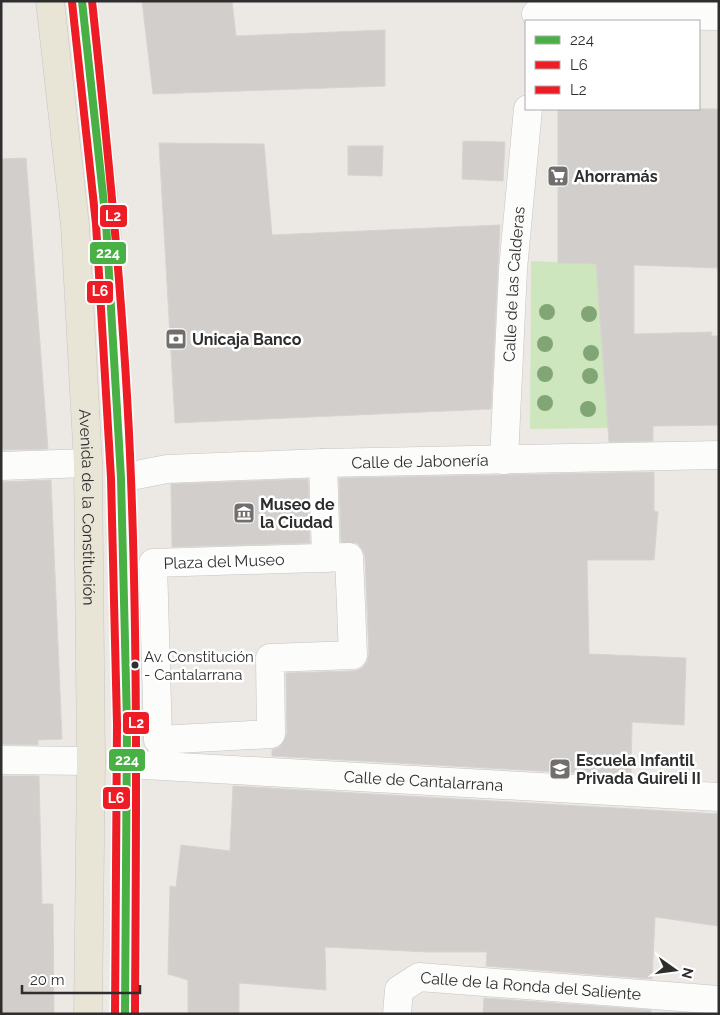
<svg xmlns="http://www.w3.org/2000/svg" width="720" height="1015" viewBox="0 0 720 1015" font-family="Raleway,sans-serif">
<rect width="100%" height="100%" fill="#ece8e4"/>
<path fill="#cee6be" d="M531 261 596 264 608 428 530 429Z"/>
<g fill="#d1cecb" stroke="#d7d4d0">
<path d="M142 1H232L236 36 385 30V86L153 94Z"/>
<path d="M558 109H719V268L634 265V334L712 332 711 336H718L719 425 653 426V441L609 442 596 264 558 263Z"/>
<path d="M463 141 505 142 503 181 462 179Z"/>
<path d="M159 143 264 144 272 235 500 225 491 409 175 423Z"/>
<path d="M348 146H383L382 176 348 175Z"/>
<path d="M26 158 48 449 1 450V159Z"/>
<path d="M654 472V511L658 512 654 560H587L589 654 686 658 684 725 632 722 631 776 272 756V750L280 747 287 734 286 673 354 671 362 668 367 662 369 654 365 556 362 549 357 543 341 542 339 478Z"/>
<path d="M308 479 310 543 172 547 171 484Z"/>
<path d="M51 480 62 739 38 740V745L1 744V482Z"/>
<path d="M1 776H39L42 904H53L54 1014H1Z"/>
<path d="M233 786 719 814V926L655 917 652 979 486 966 487 952H428L325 947 326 990 239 983V1014H188V980L168 974 170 886 176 887 181 845 230 851Z"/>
<path d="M484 998 651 1010V1014H483Z"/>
</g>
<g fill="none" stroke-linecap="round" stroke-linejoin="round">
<g stroke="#c5c4c5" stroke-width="29">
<g id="street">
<path d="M536 14 719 16"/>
<path id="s1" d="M504 460 513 269 528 109"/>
<path d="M323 463 326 558"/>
<path d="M1 466 88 463"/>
<path id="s2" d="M121 478 167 469 323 463 719 455"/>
<path d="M349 557 353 655 270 658 271 734 158 740 153 563Z"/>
<path d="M1 760 91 761"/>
<path id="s3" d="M126 764 719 797"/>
<path id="s4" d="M397 1014 399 990 419 977 719 1000"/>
</g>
</g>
<g stroke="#c6c5c4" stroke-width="29">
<g id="primary">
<path id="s5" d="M50 1 75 225 88 463 91 761 88 1014"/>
<path d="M82 1 106 223 121 478 127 724 125 1014"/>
</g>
</g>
<use href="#street" stroke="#fcfcfb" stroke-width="28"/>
<use href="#primary" stroke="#e8e4d6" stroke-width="28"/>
<g stroke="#fff" stroke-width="11">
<path id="bus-1" d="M82 1 106 223 121 478 127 724 125 1014"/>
</g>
<g stroke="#fff" stroke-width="11">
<path id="bus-2" d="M72 2 96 224 111 478 117 724 115 1014"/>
</g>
<g stroke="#fff" stroke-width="11">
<path id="bus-3" d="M92 1C109 160 125 319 131 479 138 657 136 835 135 1014"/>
</g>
<use href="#bus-1" stroke="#49b046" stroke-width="8"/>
<use href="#bus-2" stroke="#ee1c25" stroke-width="8"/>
<use href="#bus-3" stroke="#ee1c25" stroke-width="8"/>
</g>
<g fill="#82a575">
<circle cx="547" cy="312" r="8"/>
<circle cx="589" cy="314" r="8"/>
<circle cx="545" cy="344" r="8"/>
<circle cx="591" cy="353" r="8"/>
<circle cx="545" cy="374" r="8"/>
<circle cx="590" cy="376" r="8"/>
<circle cx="545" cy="403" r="8"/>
<circle cx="588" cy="409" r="8"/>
</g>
<defs>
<g id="supermarket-square" transform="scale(1.125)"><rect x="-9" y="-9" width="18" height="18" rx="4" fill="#706f6e" stroke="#fff"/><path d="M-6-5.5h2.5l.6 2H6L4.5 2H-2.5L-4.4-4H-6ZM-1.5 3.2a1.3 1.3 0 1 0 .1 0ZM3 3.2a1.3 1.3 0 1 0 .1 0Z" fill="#fff"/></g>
<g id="bank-square" transform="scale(1.125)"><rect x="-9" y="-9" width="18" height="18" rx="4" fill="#706f6e" stroke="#fff"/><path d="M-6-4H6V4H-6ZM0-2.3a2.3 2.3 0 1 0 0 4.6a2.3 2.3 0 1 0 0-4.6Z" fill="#fff"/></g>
<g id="museum-square" transform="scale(1.125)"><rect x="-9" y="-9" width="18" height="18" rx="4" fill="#706f6e" stroke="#fff"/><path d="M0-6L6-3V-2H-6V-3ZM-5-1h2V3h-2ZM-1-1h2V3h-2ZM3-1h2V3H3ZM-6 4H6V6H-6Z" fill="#fff"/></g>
<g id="school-square" transform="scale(1.125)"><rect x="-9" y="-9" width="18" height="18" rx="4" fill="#706f6e" stroke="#fff"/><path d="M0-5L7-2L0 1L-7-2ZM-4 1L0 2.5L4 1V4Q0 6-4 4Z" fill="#fff"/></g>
</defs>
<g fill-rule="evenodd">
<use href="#supermarket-square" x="558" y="176"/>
<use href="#bank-square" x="176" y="339"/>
<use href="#museum-square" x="244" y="513"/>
<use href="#school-square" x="560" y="769"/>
</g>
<circle fill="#2e2e2e" stroke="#fff" stroke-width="2" cx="135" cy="665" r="4.5"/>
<g text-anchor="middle" stroke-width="5" stroke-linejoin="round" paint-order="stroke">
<g font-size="15" fill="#2e2e2e" stroke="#fff" text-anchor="start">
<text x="144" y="662">Av. Constitución<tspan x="144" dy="18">- Cantalarrana</tspan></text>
</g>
<g font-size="16" font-weight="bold" fill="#2e2e2e" stroke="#fff" text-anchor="start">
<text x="574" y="182">Ahorramás</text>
<text x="192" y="345">Unicaja Banco</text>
<text x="260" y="510">Museo de<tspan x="260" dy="18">la Ciudad</tspan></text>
<text x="576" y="766">Escuela Infantil<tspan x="576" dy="18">Privada Guireli II</tspan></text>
</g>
<g font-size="16" fill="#2e2e2e" stroke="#fff">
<text dy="6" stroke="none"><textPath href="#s1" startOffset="176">Calle de las Calderas</textPath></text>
<text dy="6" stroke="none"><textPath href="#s2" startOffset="300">Calle de Jabonería</textPath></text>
<text dy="6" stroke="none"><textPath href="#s5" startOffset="508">Avenida de la Constitución</textPath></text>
<text transform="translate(224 561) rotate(-2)" y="6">Plaza del Museo</text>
<text dy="6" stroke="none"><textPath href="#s3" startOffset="298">Calle de Cantalarrana</textPath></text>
<text dy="6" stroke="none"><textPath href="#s4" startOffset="160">Calle de la Ronda del Saliente</textPath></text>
</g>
</g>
<g stroke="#fff" stroke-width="2">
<rect x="99" y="204" width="29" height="24" rx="5" fill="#ee1c25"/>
<rect x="89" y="241" width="38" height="24" rx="5" fill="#49b046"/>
<rect x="86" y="280" width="28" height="24" rx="5" fill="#ee1c25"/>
<rect x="122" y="711" width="28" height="24" rx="5" fill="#ee1c25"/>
<rect x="108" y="748" width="38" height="24" rx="5" fill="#49b046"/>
<rect x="102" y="786" width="29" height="24" rx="5" fill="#ee1c25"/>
</g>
<g font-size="14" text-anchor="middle" font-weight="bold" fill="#fff">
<text x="113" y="221">L2</text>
<text x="108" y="258">224</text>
<text x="100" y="296">L6</text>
<text x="136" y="728">L2</text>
<text x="127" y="765">224</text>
<text x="116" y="803">L6</text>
</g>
<rect width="720" height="1015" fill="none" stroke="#2e2e2e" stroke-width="5"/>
<rect x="525" y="20" width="175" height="90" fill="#ffffff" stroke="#ababab"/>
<rect x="535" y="36" width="25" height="8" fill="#49b046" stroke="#ababab"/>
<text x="570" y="45" font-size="15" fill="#2e2e2e">224</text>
<rect x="535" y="61" width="25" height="8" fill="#ee1c25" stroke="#ababab"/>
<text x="570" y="70" font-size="15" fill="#2e2e2e">L6</text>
<rect x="535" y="86" width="25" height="8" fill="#ee1c25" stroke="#ababab"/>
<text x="570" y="95" font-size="15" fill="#2e2e2e">L2</text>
<g transform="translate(675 970) rotate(104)" stroke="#ffffff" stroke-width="4" paint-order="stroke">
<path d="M0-4L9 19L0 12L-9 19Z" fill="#2e2e2e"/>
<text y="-8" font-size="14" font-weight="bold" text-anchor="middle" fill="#2e2e2e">N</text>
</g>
<path d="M22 985v8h118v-8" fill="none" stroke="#2e2e2e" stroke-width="2.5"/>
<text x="30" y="985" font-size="15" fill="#2e2e2e" stroke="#ffffff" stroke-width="4" paint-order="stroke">20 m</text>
</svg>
